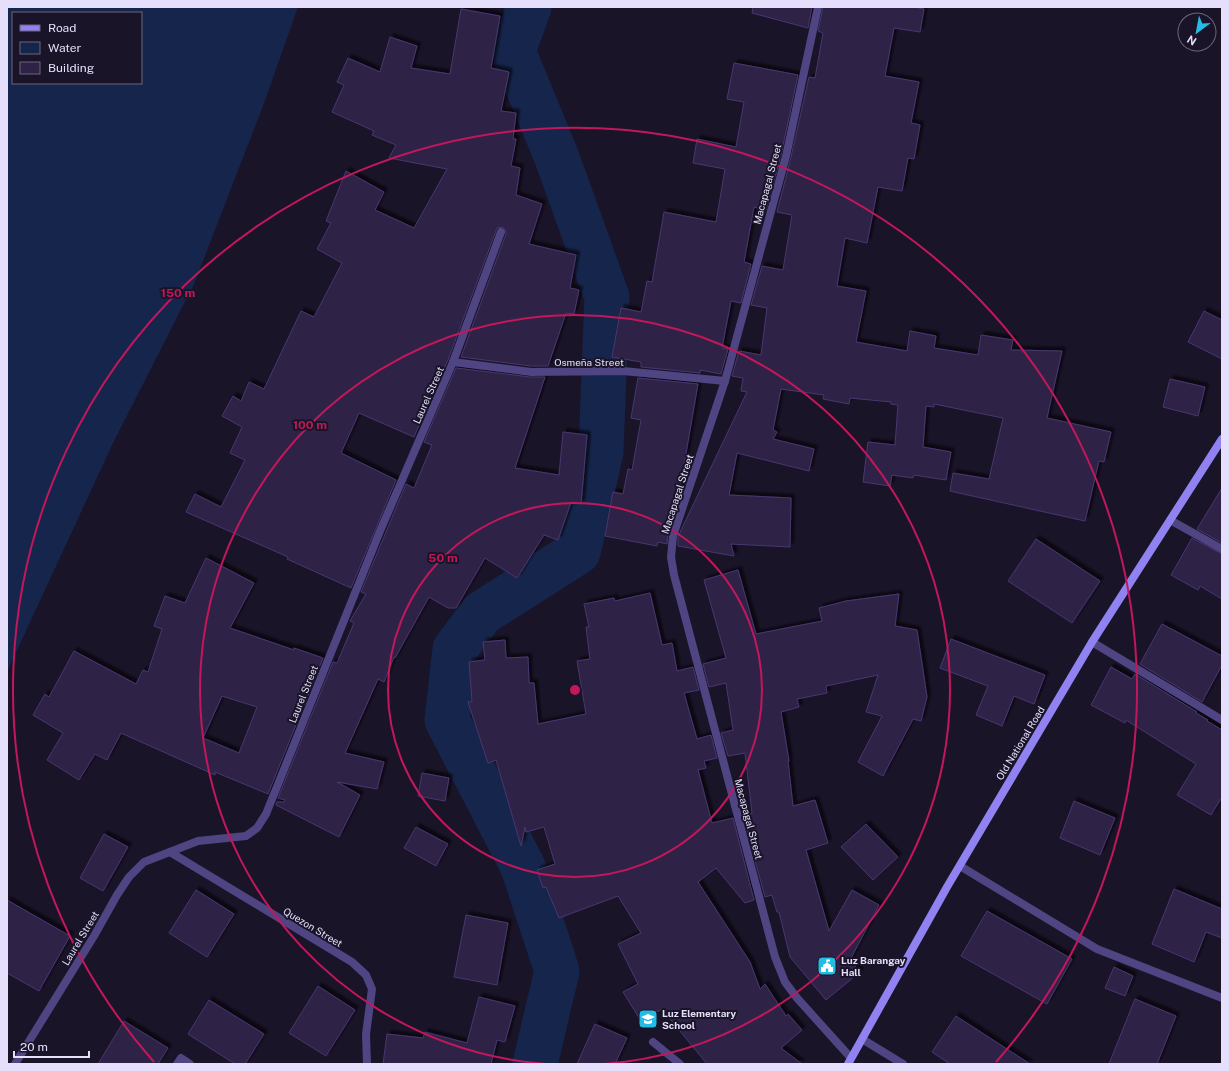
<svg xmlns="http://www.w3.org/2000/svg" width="1229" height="1071" viewBox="0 0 1229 1071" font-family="'Public Sans',sans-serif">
<defs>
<filter id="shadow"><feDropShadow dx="3.5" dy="-3.5" stdDeviation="1" flood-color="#0009"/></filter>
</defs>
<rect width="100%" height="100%" fill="#1a1429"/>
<path fill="#16254b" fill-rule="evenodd" d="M7 7H298L263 106 194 284 113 443 7 672ZM13 13H141V83H13Z"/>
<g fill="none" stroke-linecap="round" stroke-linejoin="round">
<path stroke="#16254b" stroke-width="45" d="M529 7 513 51 557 158 607 297 601 452 578 552 482 613 455 649 447 720 523 867 557 971 535 1064"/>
</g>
<g fill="#2e2247" stroke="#493770" fill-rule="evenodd" filter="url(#shadow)">
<path d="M753 7H812L808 28 752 13Z"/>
<path d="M823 7H913L924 9 920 32 894 28 885 76 919 82 911 123 920 125 914 159 908 158 902 191 878 187 867 243 845 238 837 286 866 291 856 342 907 351 910 331 936 336 934 348 978 355 981 335 1013 340 1011 350 1062 351 1047 418 1111 432 1104 462 1099 461 1085 521 950 491 953 473 989 479 1003 418 934 404V407L926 406 923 447 951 452 946 480 914 475 913 478 892 475 890 486 863 482 868 442 895 445 898 405 891 404V402L850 398 849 404 823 399 824 395 781 389 773 430 777 432 773 439 814 449 809 471 737 453 729 495 791 498 790 547 731 544 734 556 678 546V537L682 528 747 392 741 391 743 378 732 376 739 351 761 355 767 308 751 305 762 266 783 270 792 215 777 212 791 157 809 77 815 78 823 33 818 31Z"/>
<path d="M461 9 500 16 491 68 509 72 501 111 516 113 513 139H516L511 166 520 168 516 195 542 204 529 244 576 255 570 288 579 290 574 314 566 313 548 366H531L461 357 506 234V231L503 227 497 228 448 360 414 437 359 413 341 453 396 480 351 588 287 559 288 557 186 512 195 494 221 507 245 460 230 453 242 427 222 416 233 396 241 401 249 382 264 389 301 311 314 317 342 263 317 249 331 223 326 221 346 171 384 192 375 210 414 228 447 169 389 158 396 145 372 135 374 131 332 112 344 85 337 82 348 58 380 72 390 37 417 46 411 68 450 74Z"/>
<path d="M734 63 798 75 781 155 766 210 754 207 744 262 751 264 741 303 731 301 722 348 728 349 721 374 700 370V373L641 367V362L612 357 621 308 641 312 647 281 652 282 664 212 716 222 725 169 693 163 697 139 736 147 744 102 727 99Z"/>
<path d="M1204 311 1222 320V359L1188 342Z"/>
<path d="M456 368 530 377H545L515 468 559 475 563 432 587 435 581 504 571 502 558 540 544 535 517 578 485 558 456 608H448L429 597 395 658 394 657 384 682 378 679 345 753 384 762 377 789 337 782 360 795 339 837 276 805 277 802H284L285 800 278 798 333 662 337 663 354 623 350 621 366 594 361 592 406 484 414 488 432 445 424 442Z"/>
<path d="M638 378 698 384 676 511 668 534 667 544 658 542 657 546 605 536 613 492 623 494 628 469 632 470 641 420 631 418Z"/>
<path d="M1170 379 1205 387 1198 416 1163 407Z"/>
<path d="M1222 488V543L1197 529Z"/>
<path d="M1192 538 1222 554V599L1200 586 1198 590 1171 575Z"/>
<path d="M1036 539 1100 581 1072 623 1008 581Z"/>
<path d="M206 558 254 583 230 628 294 650V648L323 658 268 794 215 772V775L121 733 107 760 95 754 79 780 47 760 63 733 33 715 45 694 49 697 74 651 136 684 143 670 148 672 162 629 154 626 165 596 185 603ZM222 696 257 707 239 753 203 738Z"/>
<path d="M738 570 756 634 822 621 819 608 846 601 899 594 895 626 917 630 927 697 921 721 913 719 883 776 858 762 882 716 866 712 878 675 826 686 827 693 797 699 799 707 781 712 789 761H788L793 806 815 800 828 843 806 850 829 931 852 890 879 905 850 960 860 972 826 1000 790 957 779 912H777L772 895 765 897 743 816 752 813 745 753 728 756 721 733 733 730 726 683 709 687 703 664 726 658 704 580Z"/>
<path d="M650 593 662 645 672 643 677 671 693 667 699 690 684 693 697 739 711 735 717 758 704 761 706 768 698 770 712 823 733 818 754 900 745 903 716 868 698 882 750 962 760 989 765 984 786 1016 788 1014 802 1030 781 1048 802 1064H707L662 1009 641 1021 623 992 638 984 618 944 641 933 618 896 559 918 546 887 543 888 537 870 555 864 544 827 526 832 525 827 521 846 496 760 488 763 468 702 472 701 469 662 485 660 483 642 505 640 506 658 528 657 529 683H534L538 724 586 714 577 661 590 659 586 627H589L584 604 614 598 615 601Z"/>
<path d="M1162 624 1222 656V665L1202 702 1140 664Z"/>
<path d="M951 639 1045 675 1034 704 1014 696 1002 726 976 715 988 686 940 668Z"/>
<path d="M1111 667 1132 679 1135 674 1197 712 1196 713 1208 720 1207 721 1222 730V797L1211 815 1177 795 1196 764 1126 720 1125 723 1091 705Z"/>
<path d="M422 773 449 778 445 801 418 796Z"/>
<path d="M1074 801 1115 818 1100 855 1060 838Z"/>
<path d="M866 824 898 857 873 880 841 847Z"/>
<path d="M416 827 448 844 436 866 404 848Z"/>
<path d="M104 834 128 847 103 891 80 878Z"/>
<path d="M1174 889 1222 909V938L1206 932 1194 962 1152 944Z"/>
<path d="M196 890 234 914 207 957 169 933Z"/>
<path d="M7 900 70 936 39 991 7 973Z"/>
<path d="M987 911 1072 959 1047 1004 961 956Z"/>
<path d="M466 915 508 923 497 985 454 977Z"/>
<path d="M1114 967 1133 976 1125 996 1105 988Z"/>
<path d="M318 986 355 1010 326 1056 289 1033Z"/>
<path d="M479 997 515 1006 505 1042 497 1040 491 1064H383L387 1034 423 1038 425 1032 467 1043Z"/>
<path d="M1135 999 1176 1016 1157 1064H1109Z"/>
<path d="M209 1000 264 1034 245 1064H235L188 1034Z"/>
<path d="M956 1016 1030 1064H950L932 1052Z"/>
<path d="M124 1021 168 1048 158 1064H98Z"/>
<path d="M595 1024 627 1038 615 1064H577Z"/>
</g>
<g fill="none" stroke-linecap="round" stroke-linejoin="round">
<path stroke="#4e4582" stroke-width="8" d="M653 1042 680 1064"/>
<g stroke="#4e4582" stroke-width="8">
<path d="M818 7 786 156 725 381 673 536 671 557 674 575 775 957 785 982 797 998 851 1058"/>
<path d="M453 362 531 372 623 371 725 381"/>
<path d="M1170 520 1222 549"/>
<path d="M1092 642 1222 720"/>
<path d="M170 852 352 962 366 975 372 989 366 1034 367 1064"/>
<path d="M960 866 1097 949 1222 998"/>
<path d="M862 1039 903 1064"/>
<path d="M15 1064 94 936 117 895 129 877 144 862 198 841 246 836 257 828 266 814 380 531 453 362 501 232"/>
<path d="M177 1064 181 1058 190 1064"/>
</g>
<path stroke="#9082f0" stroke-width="8" d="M848 1064 947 887 1092 642 1222 439"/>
</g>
<g fill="none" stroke="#c2185b" stroke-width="2">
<circle cx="575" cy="690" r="187"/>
<path d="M546 1064A375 375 0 1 1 604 1064"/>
<path d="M154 1062A562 562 0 1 1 996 1062"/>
</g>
<defs>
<g id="civic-square" transform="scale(1)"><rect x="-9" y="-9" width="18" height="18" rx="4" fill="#22bce4" stroke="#1a1429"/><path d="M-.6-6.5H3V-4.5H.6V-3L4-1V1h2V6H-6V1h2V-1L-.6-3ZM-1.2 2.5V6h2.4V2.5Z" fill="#fff"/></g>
<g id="school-square" transform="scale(1)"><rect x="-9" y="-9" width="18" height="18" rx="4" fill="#22bce4" stroke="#1a1429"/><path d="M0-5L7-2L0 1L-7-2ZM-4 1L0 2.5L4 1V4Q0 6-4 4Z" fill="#fff"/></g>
</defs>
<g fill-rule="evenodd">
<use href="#civic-square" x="827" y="966"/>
<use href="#school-square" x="648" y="1019"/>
</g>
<g text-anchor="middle" stroke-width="4" stroke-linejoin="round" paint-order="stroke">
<g font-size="10" fill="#e6dffb" stroke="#1a1429">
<text transform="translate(767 184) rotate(-75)" y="4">Macapagal Street</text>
<text x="589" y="366">Osmeña Street</text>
<text transform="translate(428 395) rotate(-66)" y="4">Laurel Street</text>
<text transform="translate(677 494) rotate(-72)" y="4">Macapagal Street</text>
<text transform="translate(303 694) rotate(-68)" y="4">Laurel Street</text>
<text transform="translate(1020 743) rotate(-59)" y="4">Old National Road</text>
<text transform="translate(749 819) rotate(75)" y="4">Macapagal Street</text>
<text transform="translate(313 927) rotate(31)" y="4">Quezon Street</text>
<text transform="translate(80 938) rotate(-59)" y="4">Laurel Street</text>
</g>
<g font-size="10" font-weight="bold" fill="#e6dffb" stroke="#1a1429" text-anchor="start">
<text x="841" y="964">Luz Barangay<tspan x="841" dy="12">Hall</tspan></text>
<text x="662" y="1017">Luz Elementary<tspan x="662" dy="12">School</tspan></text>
</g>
</g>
<circle cx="575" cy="690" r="6" fill="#c2185b" stroke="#1a1429" stroke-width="2"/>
<g font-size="12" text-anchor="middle" font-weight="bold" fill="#c2185b" stroke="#1a1429" stroke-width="4" stroke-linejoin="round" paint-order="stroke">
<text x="178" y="297">150 m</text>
<text x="310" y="429">100 m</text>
<text x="443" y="562">50 m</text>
</g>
<rect width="1229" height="1071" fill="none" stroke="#e6dffb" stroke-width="16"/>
<rect x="12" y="12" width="130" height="72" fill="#1a1429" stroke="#6c657d"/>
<rect x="20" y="25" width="20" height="6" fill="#9082f0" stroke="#6c657d"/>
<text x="48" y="32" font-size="12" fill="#e6dffb">Road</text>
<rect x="20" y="42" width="20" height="12" fill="#16254b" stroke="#6c657d"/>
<text x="48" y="52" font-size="12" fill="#e6dffb">Water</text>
<rect x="20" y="62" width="20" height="12" fill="#2e2247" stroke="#6c657d"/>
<text x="48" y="72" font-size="12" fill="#e6dffb">Building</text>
<g transform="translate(1197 32) rotate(212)"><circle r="19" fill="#1a1429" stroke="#6c657d"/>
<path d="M0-3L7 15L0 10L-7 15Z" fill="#22bce4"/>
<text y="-6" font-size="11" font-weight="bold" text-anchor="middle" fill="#e6dffb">N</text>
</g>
<path d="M14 1051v6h75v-6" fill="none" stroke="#e6dffb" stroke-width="2"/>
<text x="20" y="1051" font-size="12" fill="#e6dffb" stroke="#1a1429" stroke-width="3" paint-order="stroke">20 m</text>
</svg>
